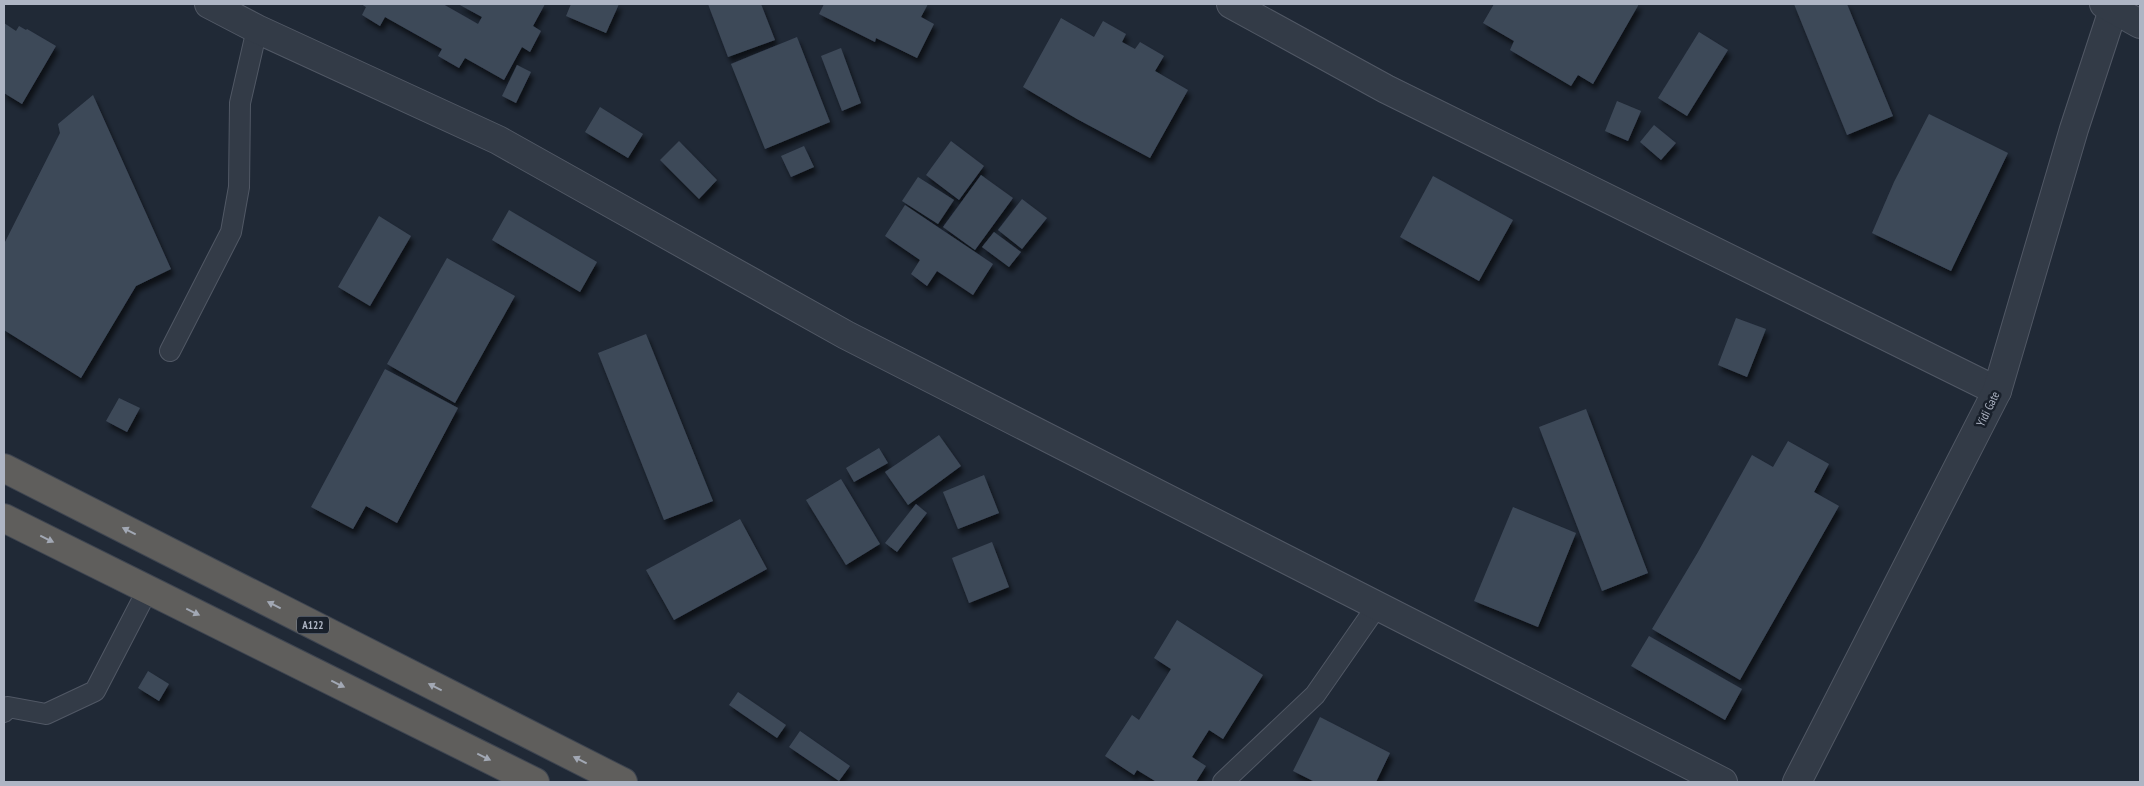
<svg xmlns="http://www.w3.org/2000/svg" width="2144" height="786" viewBox="0 0 2144 786" font-family="'PT Sans Narrow',sans-serif">
<defs>
<filter id="shadow"><feDropShadow dx="3" dy="5.5" stdDeviation="2.5" flood-color="#0009"/></filter>
</defs>
<rect width="100%" height="100%" fill="#202936"/>
<g fill="#3e4959" filter="url(#shadow)">
<path d="M361 4H443L478 24 482 17 458 4H545L533 26 541 31 530 52 522 47 504 80 465 58 459 68 438 56 442 49 385 17 380 26 362 15 366 7Z"/>
<path d="M571 4H619L606 33 566 16Z"/>
<path d="M708 4H761L775 40 728 57Z"/>
<path d="M824 4H928L921 17 934 24 917 58 876 38 875 42 819 14Z"/>
<path d="M1494 4H1639L1593 84 1578 75 1571 86 1510 50 1514 41 1483 23Z"/>
<path d="M1794 4H1847L1893 116 1847 135Z"/>
<path d="M1061 18 1094 37 1103 21 1126 34 1122 42 1135 49 1140 42 1164 56 1155 71 1188 90 1150 158 1077 119 1023 87Z"/>
<path d="M4 23 16 31 19 26 26 30 27 29 56 46 22 104 4 93Z"/>
<path d="M1699 32 1728 50 1687 116 1658 98Z"/>
<path d="M797 37 830 122 765 149 731 64Z"/>
<path d="M841 48 861 103 842 111 821 56Z"/>
<path d="M517 65 531 72 516 103 502 96Z"/>
<path d="M93 95 171 269 136 286 81 378 4 330V244L60 133 58 124Z"/>
<path d="M1617 101 1641 111 1628 141 1605 131Z"/>
<path d="M600 107 643 134 628 158 585 132Z"/>
<path d="M1929 114 2008 153 1951 271 1872 233 1894 182Z"/>
<path d="M1654 125 1676 143 1661 160 1640 142Z"/>
<path d="M679 141 717 180 699 199 660 160Z"/>
<path d="M951 141 984 166 959 200 926 175Z"/>
<path d="M804 146 814 167 791 177 781 156Z"/>
<path d="M981 175 1013 198 975 250 943 227Z"/>
<path d="M1433 176 1513 220 1479 281 1400 237Z"/>
<path d="M918 177 954 200 938 224 902 201Z"/>
<path d="M1022 199 1047 218 1022 249 998 230Z"/>
<path d="M905 205 993 264 973 295 937 271 927 286 911 274 920 260 885 236Z"/>
<path d="M509 210 597 262 580 292 492 240Z"/>
<path d="M379 216 411 236 370 306 338 287Z"/>
<path d="M994 232 1021 252 1009 267 982 247Z"/>
<path d="M447 258 515 296 455 403 387 364Z"/>
<path d="M1736 318 1766 329 1747 377 1718 365Z"/>
<path d="M646 334 713 501 664 520 598 353Z"/>
<path d="M385 369 458 408 397 523 366 506 353 529 311 507Z"/>
<path d="M119 398 140 408 127 432 106 421Z"/>
<path d="M1586 409 1648 573 1602 591 1539 427Z"/>
<path d="M939 435 961 466 908 505 885 472Z"/>
<path d="M1788 441 1829 464 1814 492 1839 506 1740 680 1652 629 1698 552 1752 455 1773 467Z"/>
<path d="M879 448 888 463 854 482 846 468Z"/>
<path d="M984 475 999 513 958 529 943 492Z"/>
<path d="M841 479 880 544 846 565 806 500Z"/>
<path d="M916 504 927 513 897 552 885 543Z"/>
<path d="M1513 507 1576 533 1538 627 1474 601Z"/>
<path d="M740 519 767 569 674 620 646 570Z"/>
<path d="M992 542 1009 587 969 603 952 558Z"/>
<path d="M1177 620 1263 675 1223 739 1209 730 1192 757 1206 766 1196 782H1154L1155 781 1137 770 1134 775 1105 756 1132 715 1139 720 1171 669 1154 658Z"/>
<path d="M1649 636 1742 689 1725 720 1631 666Z"/>
<path d="M148 671 169 684 159 701 138 688Z"/>
<path d="M738 692 786 725 777 738 729 705Z"/>
<path d="M1320 717 1390 753 1376 782H1315L1293 771Z"/>
<path d="M800 731 850 766 839 781 789 747Z"/>
</g>
<g fill="none" stroke-linecap="round" stroke-linejoin="round">
<g stroke="#515865" stroke-width="22">
<g id="service">
<path d="M170 351 231 232 239 187 240 103 257 29"/>
<path d="M4 712 8 707 46 714 95 691 148 589"/>
<path d="M1223 782 1315 695 1377 606"/>
</g>
</g>
<g stroke="#515865" stroke-width="30">
<g id="minor">
<path d="M209 4 257 29 498 140 846 335 1723 782"/>
<path d="M1231 4 1386 89 1997 391"/>
<path d="M1797 782 1997 391 2074 129 2113 10"/>
</g>
</g>
<g stroke="#515865" stroke-width="30">
<path id="tertiary" d="M2104 4 2140 24"/>
</g>
<g stroke="#3e4551" stroke-width="30">
<g id="trunk">
<path d="M4 468 623 782"/>
<path d="M4 518 535 782"/>
</g>
</g>
<use href="#service" stroke="#333b47" stroke-width="20"/>
<use href="#minor" stroke="#333b47" stroke-width="28"/>
<use href="#tertiary" stroke="#333b47" stroke-width="28"/>
<use href="#trunk" stroke="#5f5e5c" stroke-width="28"/>
</g>
<defs><path id="oneway-solid" d="M-6-.8H1V-3.2L6.5 0L1 3.2V.8H-6Z" transform="scale(1.25)"/></defs>
<g fill="#a2a8b4">
<use href="#oneway-solid" transform="translate(129 531) rotate(-153)"/>
<use href="#oneway-solid" transform="translate(47 539) rotate(26)"/>
<use href="#oneway-solid" transform="translate(274 605) rotate(-153)"/>
<use href="#oneway-solid" transform="translate(193 612) rotate(26)"/>
<use href="#oneway-solid" transform="translate(338 684) rotate(26)"/>
<use href="#oneway-solid" transform="translate(435 687) rotate(-153)"/>
<use href="#oneway-solid" transform="translate(484 757) rotate(26)"/>
<use href="#oneway-solid" transform="translate(580 760) rotate(-153)"/>
</g>
<g text-anchor="middle" stroke-width="5" stroke-linejoin="round" paint-order="stroke">
<rect fill="#19202b" stroke="#818896" stroke-width="1" x="297" y="616.5" width="32" height="17" rx="4"/>
<g font-size="11" font-weight="bold" fill="#aeb5c4">
<text x="313" y="629">A122</text>
</g>
<g font-size="12" fill="#aeb5c4" stroke="#19202b">
<text transform="translate(1988 409) rotate(-64)" y="4">Yidi Gate</text>
</g>
</g>
<rect width="2144" height="786" fill="none" stroke="#aeb5c4" stroke-width="10"/>
</svg>
